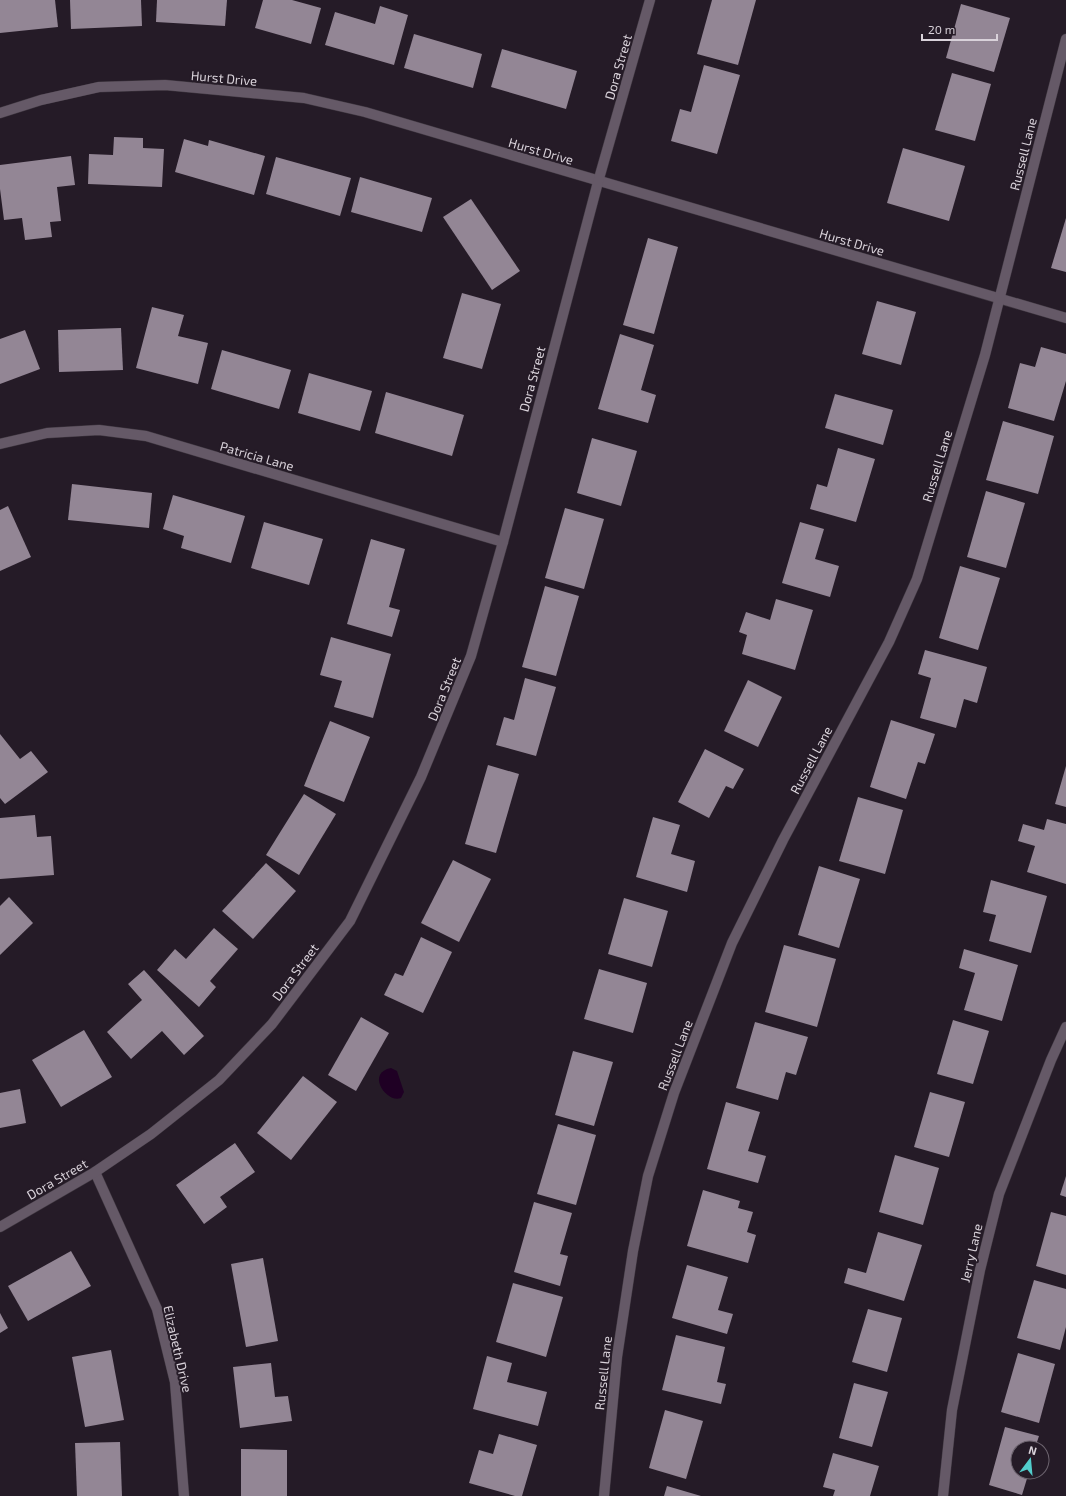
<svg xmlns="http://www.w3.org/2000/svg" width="1066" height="1496" viewBox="0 0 1066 1496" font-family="'Exo 2',sans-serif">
<rect width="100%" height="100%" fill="#251b27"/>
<path fill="#1f0024" d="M391 1068 397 1071 404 1092 401 1098C387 1104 365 1073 391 1068Z"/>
<g fill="#938695">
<path d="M0 0H55L58 27 0 33Z"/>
<path d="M70 0H141L142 26 71 29Z"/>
<path d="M157 0H227L225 26 156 22Z"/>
<path d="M263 0H292L321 8 311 44 255 28Z"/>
<path d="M712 0H756L738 65 697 54Z"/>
<path d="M961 4 1010 18 994 72 946 58Z"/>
<path d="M380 6 408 15 394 65 325 45 335 12 375 24Z"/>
<path d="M414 34 482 54 473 88 404 68Z"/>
<path d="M502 49 577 71 566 109 491 87Z"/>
<path d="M704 65 740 75 717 154 671 141 680 109 691 112Z"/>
<path d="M952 73 991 84 975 141 935 130Z"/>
<path d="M114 137 143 138V148L164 149 162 187 88 184 89 154 113 155Z"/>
<path d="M184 139 208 146 209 140 265 156 254 195 175 172Z"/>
<path d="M903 148 965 166 949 221 887 203Z"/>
<path d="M71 156 75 185 57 187 61 221 50 222 52 237 25 240 22 218 4 220 0 189V165Z"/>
<path d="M276 157 351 178 340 216 266 194Z"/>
<path d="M360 177 432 198 422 232 351 212Z"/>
<path d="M471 199 520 271 492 290 443 217Z"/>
<path d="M1066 218V272L1051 268Z"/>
<path d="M648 238 678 247 654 334 623 325Z"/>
<path d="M462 293 501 304 482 369 443 358Z"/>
<path d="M877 301 916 312 901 365 862 354Z"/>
<path d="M152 307 184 315 178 336 208 343 198 384 136 368Z"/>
<path d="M121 328 123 370 59 372 58 330Z"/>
<path d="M25 330 40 369 0 384V339Z"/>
<path d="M620 334 654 345 641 390 656 395 648 423 598 409Z"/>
<path d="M1041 347 1066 354V381L1054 421 1008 408 1020 363 1035 367Z"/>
<path d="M222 350 291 370 279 409 211 389Z"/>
<path d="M309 373 372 391 360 431 298 413Z"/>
<path d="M386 392 464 415 452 456 375 433Z"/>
<path d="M835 394 893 410 883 445 825 428Z"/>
<path d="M1003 421 1054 436 1038 494 986 480Z"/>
<path d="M592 438 637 451 621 506 577 493Z"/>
<path d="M838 448 875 459 856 522 810 509 817 484 827 487Z"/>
<path d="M72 484 152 493 149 528 68 520Z"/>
<path d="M986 491 1025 503 1006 568 967 557Z"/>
<path d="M173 495 245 516 231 563 181 548 184 536 163 529Z"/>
<path d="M8 506 31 557 0 571V510Z"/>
<path d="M565 508 604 519 584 589 545 578Z"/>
<path d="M264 522 323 539 309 585 251 568Z"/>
<path d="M800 522 824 529 815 559 839 566 830 597 782 583Z"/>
<path d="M371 539 405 549 389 607 400 610 392 637 347 624Z"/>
<path d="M960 566 1000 578 978 650 939 638Z"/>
<path d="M545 586 579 596 556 676 522 667Z"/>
<path d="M776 599 813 610 795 670 742 654 747 635 739 632 746 612 770 620Z"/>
<path d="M331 637 391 654 373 718 334 707 342 681 320 675Z"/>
<path d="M925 650 987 667 977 703 964 699 956 728 920 718 931 678 918 674Z"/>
<path d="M525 678 556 687 536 756 496 745 504 717 514 720Z"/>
<path d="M748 680 782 697 758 747 724 731Z"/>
<path d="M891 720 935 734 925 764 918 762 906 799 870 787Z"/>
<path d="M330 721 370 737 344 802 304 786Z"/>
<path d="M0 734 20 759 31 751 48 772 5 804 0 798Z"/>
<path d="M705 749 744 769 733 789 726 786 709 818 678 802Z"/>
<path d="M488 765 519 774 496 853 465 844Z"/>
<path d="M1066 766V807L1055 804Z"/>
<path d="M304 794 336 814 299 875 266 855Z"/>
<path d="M858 797 903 810 885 874 839 861Z"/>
<path d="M35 815 37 837 51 836 54 875 0 879V818Z"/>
<path d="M653 817 680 825 671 854 695 861 687 892 636 877Z"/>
<path d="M1047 819 1066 824V884L1027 872 1035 846 1018 841 1023 824 1044 830Z"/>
<path d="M453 860 491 879 459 942 421 923Z"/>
<path d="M266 863 296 891 253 939 222 911Z"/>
<path d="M819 866 860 879 839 948 798 935Z"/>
<path d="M991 880 1047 896 1031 953 989 941 996 915 983 912Z"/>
<path d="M9 897 33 923 0 955V906Z"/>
<path d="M624 898 668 911 652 967 608 954Z"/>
<path d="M214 928 238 949 210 981 216 987 199 1007 157 970 175 949 186 959Z"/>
<path d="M421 937 452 952 423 1013 384 995 395 973 403 976Z"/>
<path d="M784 945 836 959 817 1027 765 1012Z"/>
<path d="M964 949 1018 965 1002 1021 964 1010 975 973 959 968Z"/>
<path d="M599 969 647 983 633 1033 584 1019Z"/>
<path d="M144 970 204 1036 184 1055 162 1031 131 1059 107 1032 142 1000 128 984Z"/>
<path d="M361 1017 389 1033 356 1091 328 1075Z"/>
<path d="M953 1020 989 1031 973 1084 937 1074Z"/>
<path d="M755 1022 808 1037 796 1075 786 1072 778 1100 736 1088Z"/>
<path d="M84 1030 112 1077 61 1107 32 1060Z"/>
<path d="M573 1051 613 1062 594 1126 555 1115Z"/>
<path d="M303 1076 337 1102 291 1160 257 1133Z"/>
<path d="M20 1089 26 1123 0 1128V1093Z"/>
<path d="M930 1092 965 1102 949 1157 914 1147Z"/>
<path d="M726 1102 760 1112 748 1151 766 1156 758 1183 707 1169Z"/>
<path d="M558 1124 596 1135 576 1205 537 1194Z"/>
<path d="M235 1143 255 1172 220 1197 227 1207 204 1224 176 1185Z"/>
<path d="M895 1155 939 1168 923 1225 879 1212Z"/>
<path d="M1066 1176V1197L1060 1195Z"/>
<path d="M703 1190 740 1201 738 1208 753 1212 747 1232 756 1235 748 1263 687 1246Z"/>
<path d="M534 1202 572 1213 560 1254 568 1256 560 1286 514 1272Z"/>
<path d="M1051 1212 1066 1216V1275L1036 1266Z"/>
<path d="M878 1232 922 1245 904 1301 844 1283 848 1268 866 1273Z"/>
<path d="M71 1251 91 1286 28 1321 8 1286Z"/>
<path d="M263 1258 278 1341 246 1347 231 1264Z"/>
<path d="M687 1265 728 1277 718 1310 733 1314 727 1334 672 1318Z"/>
<path d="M1034 1280 1066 1289V1327L1060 1350 1017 1338Z"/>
<path d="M513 1283 563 1297 546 1357 496 1342Z"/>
<path d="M868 1309 902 1318 887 1372 852 1362Z"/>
<path d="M0 1313 8 1328 0 1333Z"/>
<path d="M676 1335 725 1347 717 1382 726 1384 721 1404 662 1390Z"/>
<path d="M111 1350 124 1420 85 1427 72 1357Z"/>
<path d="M1018 1353 1055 1364 1039 1423 1001 1412Z"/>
<path d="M487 1356 512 1363 507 1382 547 1392 538 1426 473 1409Z"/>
<path d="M271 1363 275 1397 288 1396 292 1421 240 1428 233 1367Z"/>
<path d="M854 1383 888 1392 872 1447 839 1438Z"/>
<path d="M665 1410 703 1421 686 1479 649 1468Z"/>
<path d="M1005 1427 1039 1436 1035 1448H1018V1472H1029L1022 1495 989 1485Z"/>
<path d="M499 1434 537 1445 522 1496H515L469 1483 479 1450 493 1454Z"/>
<path d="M120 1442 122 1496H77L75 1443Z"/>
<path d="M241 1449 287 1450V1496H241Z"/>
<path d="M833 1453 879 1466 870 1496H833L835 1490 823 1487Z"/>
<path d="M667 1486 701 1496H664Z"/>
</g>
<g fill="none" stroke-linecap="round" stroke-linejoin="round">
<g stroke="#3f3740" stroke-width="11">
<g id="street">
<path d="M0 113 41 100 99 87 165 85 304 98 365 112 1066 318"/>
<path d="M0 444 47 433 99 430 146 436 503 542"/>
<path d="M95 1172 157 1309 175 1382 184 1496"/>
<path d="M0 1227 95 1172 151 1134 219 1080 272 1024 350 921 421 777 471 656 503 542 598 182 650 0"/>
<path d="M604 1496 617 1357 633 1251 648 1176 674 1093 732 943 783 840 889 642 917 579 985 355 1066 39"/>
<path d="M943 1496 952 1410 980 1270 999 1194 1051 1060 1066 1027"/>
</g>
</g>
<use href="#street" stroke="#655967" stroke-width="10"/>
</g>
<g text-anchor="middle" stroke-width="4" stroke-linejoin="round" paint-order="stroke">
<g font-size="13" fill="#d9d2da" stroke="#251b27">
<text transform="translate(618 67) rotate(-74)" y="5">Dora Street</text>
<text transform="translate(224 78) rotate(5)" y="5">Hurst Drive</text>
<text transform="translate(541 151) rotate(16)" y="5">Hurst Drive</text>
<text transform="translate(1023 154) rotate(-76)" y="5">Russell Lane</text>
<text transform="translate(852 242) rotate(16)" y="5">Hurst Drive</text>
<text transform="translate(532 379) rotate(-75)" y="5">Dora Street</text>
<text transform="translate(257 456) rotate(16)" y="5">Patricia Lane</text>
<text transform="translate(937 466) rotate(-73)" y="5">Russell Lane</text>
<text transform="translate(444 689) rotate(-68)" y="5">Dora Street</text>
<text transform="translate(811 760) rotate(-62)" y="5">Russell Lane</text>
<text transform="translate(295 972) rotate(-53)" y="5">Dora Street</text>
<text transform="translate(675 1055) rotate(-69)" y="5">Russell Lane</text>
<text transform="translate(57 1179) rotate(-30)" y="5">Dora Street</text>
<text transform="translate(971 1253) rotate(-77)" y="5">Jerry Lane</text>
<text transform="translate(178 1349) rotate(77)" y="5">Elizabeth Drive</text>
<text transform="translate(603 1373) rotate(-84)" y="5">Russell Lane</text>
</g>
</g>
<g transform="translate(1030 1460) rotate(16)"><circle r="19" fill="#251b27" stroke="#6d646f"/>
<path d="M0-3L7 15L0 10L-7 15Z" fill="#52cdcc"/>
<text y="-6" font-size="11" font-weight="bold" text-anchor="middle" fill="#d9d2da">N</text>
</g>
<path d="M922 34v6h75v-6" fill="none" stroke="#d9d2da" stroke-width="2"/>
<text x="928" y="34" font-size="12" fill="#d9d2da" stroke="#251b27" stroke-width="3" paint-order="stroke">20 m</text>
</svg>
